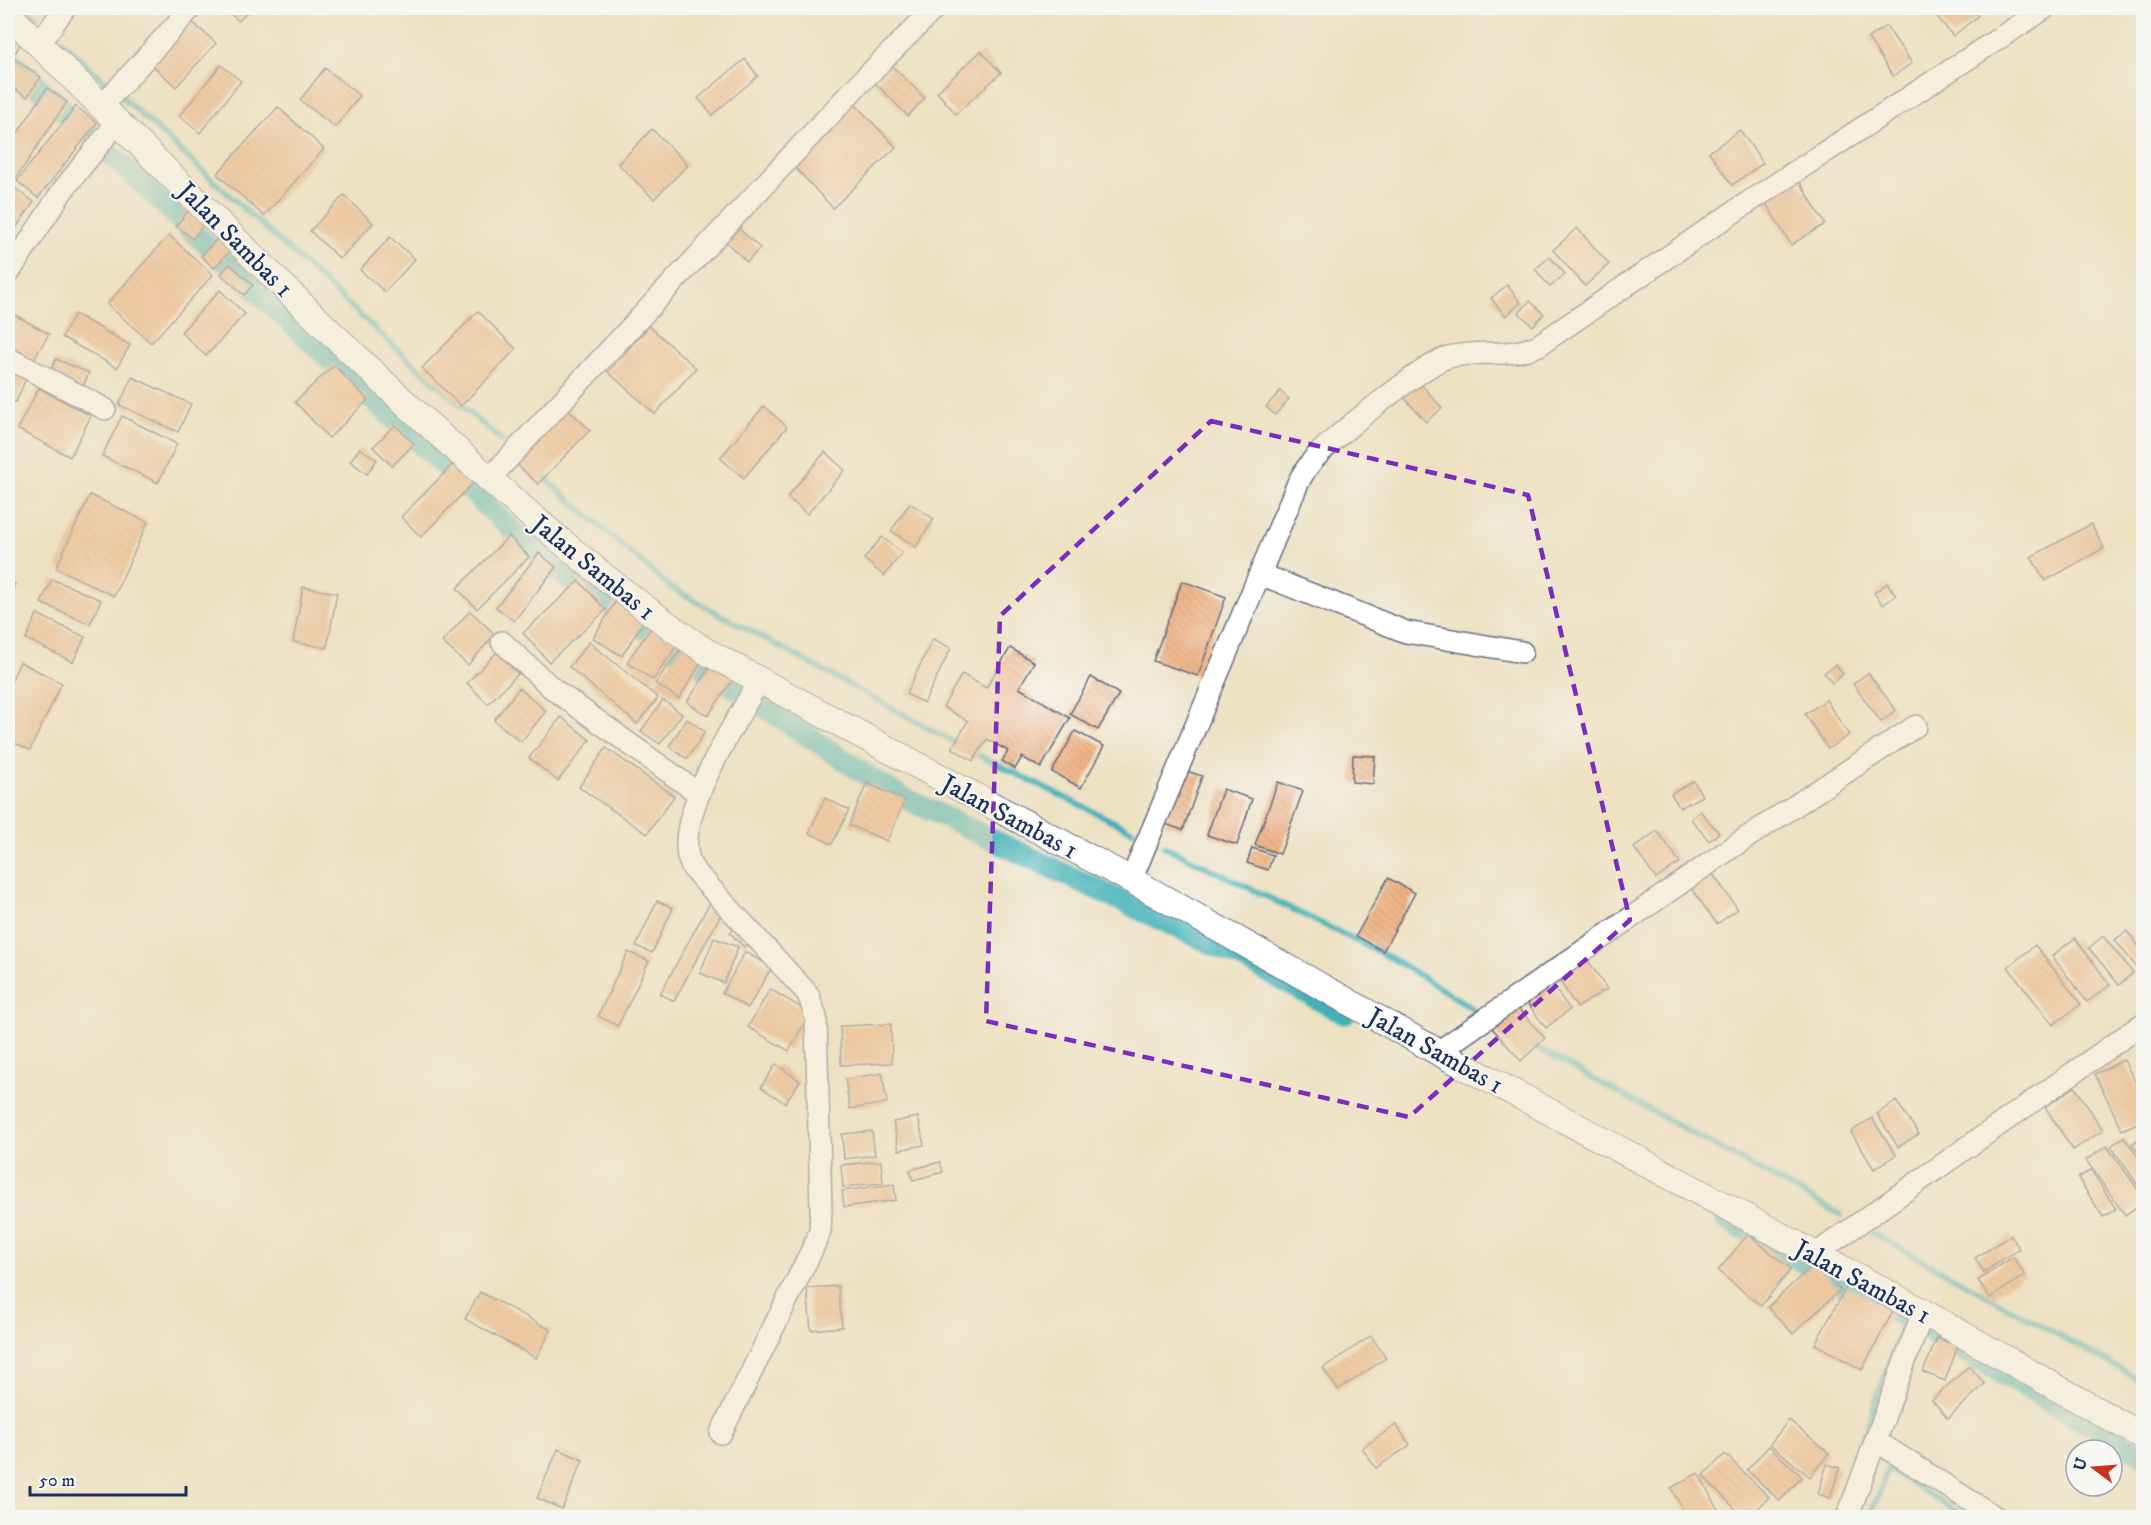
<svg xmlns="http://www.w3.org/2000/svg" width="2151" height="1525" viewBox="0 0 2151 1525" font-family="'IM FELL DW Pica',serif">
<defs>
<pattern id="building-back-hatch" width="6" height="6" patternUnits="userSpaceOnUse" patternTransform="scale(1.5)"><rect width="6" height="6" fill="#f0ae7b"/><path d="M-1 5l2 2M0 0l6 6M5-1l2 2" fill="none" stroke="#cd966d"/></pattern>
</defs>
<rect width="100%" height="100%" fill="#f6f6f2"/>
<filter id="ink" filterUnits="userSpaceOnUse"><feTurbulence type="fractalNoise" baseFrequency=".0167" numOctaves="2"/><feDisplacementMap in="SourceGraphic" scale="12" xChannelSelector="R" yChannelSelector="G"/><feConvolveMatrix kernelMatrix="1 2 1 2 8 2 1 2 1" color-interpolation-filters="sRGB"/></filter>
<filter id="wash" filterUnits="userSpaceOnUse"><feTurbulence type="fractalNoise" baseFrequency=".008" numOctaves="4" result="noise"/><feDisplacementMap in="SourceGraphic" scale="24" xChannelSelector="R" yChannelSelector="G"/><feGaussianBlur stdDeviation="1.35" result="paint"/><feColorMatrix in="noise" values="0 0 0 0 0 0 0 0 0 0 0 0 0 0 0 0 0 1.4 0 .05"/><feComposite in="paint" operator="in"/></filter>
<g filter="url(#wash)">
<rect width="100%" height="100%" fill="#eee1c2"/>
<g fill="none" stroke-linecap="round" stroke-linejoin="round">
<g stroke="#41b1b8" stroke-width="6">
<path d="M25 8 36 18"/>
<path d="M61 41 409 360 501 440"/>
<path d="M539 473 670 587 961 746"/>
<path d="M970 751 1133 831"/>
<path d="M1164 846 1393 959 1472 1008"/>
<path d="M1528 1043 1841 1215"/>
<path d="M1873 1233 2144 1382"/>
<path d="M1835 1518 1905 1318"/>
<path d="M1870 1518 1888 1469 1967 1518"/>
</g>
<g stroke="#41b1b8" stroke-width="22">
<path d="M8 58 87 133"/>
<path d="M112 156 553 568 735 688"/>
<path d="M764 707 894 793 1242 958 1345 1014"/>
<path d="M1725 1220 1907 1319"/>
<path d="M1933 1334 2144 1456"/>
</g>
</g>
<g id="blocks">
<g fill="url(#building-back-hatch)">
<path d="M223 8H251L239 21Z"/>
<path d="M1930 8H1971L1978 16 1953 36Z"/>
<path d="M192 22 216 43 176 87 152 65Z"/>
<path d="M1886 26 1912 63 1893 76 1868 38Z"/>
<path d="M8 27 24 36 16 52 8 48Z"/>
<path d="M981 51 1001 73 956 114 937 92Z"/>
<path d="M8 55 41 77 27 97 8 85Z"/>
<path d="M745 59 758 76 712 115 698 98Z"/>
<path d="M221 65 241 81 200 133 179 116Z"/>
<path d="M891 65 925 98 908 116 875 83Z"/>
<path d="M325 68 360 96 335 127 300 100Z"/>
<path d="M47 88 67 102 15 180 8 175V148Z"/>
<path d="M852 101 896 147 833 208 789 161Z"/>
<path d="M76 106 97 123 38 198 17 181Z"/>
<path d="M278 107 324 149 264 216 217 174Z"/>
<path d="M652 129 688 165 654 199 618 164Z"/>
<path d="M1740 130 1763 163 1732 185 1709 152Z"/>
<path d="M1795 174 1825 224 1791 245 1761 195Z"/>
<path d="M16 189 34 202 14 231 8 226V201Z"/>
<path d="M344 195 373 223 340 259 310 231Z"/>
<path d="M191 207 207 219 193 239 176 226Z"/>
<path d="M737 227 760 248 747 262 725 241Z"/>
<path d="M1577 228 1609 264 1585 286 1553 250Z"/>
<path d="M223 233 236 245 214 268 201 256Z"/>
<path d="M169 235 213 275 151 343 107 304Z"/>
<path d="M390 237 415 259 385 292 360 270Z"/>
<path d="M1550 257 1565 274 1550 287 1535 269Z"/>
<path d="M230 264 253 285 244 295 221 274Z"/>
<path d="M1507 285 1521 303 1505 316 1491 298Z"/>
<path d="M220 290 245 314 206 356 181 332Z"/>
<path d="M1530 301 1544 314 1533 326 1519 313Z"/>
<path d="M8 311 49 334 33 361 8 346Z"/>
<path d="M478 311 516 349 461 406 422 368Z"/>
<path d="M75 314 130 345 117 368 62 337Z"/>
<path d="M649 326 696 368 655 414 608 372Z"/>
<path d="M56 359 89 373 82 389 49 375Z"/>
<path d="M8 361 29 371 16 402 8 399Z"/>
<path d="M334 365 368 400 329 438 295 402Z"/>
<path d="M132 377 191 404 178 432 119 405Z"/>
<path d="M1418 381 1442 408 1426 422 1402 395Z"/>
<path d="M39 388 91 416 70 457 17 429Z"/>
<path d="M1280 391 1289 399 1275 415 1266 407Z"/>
<path d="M565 406 590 430 538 484 513 461Z"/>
<path d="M764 406 787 427 744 478 720 458Z"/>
<path d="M122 416 177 444 158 483 102 456Z"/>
<path d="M395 425 414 444 392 466 373 447Z"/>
<path d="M360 448 377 460 367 474 350 461Z"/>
<path d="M825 452 845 470 807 514 787 497Z"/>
<path d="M455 462 474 482 421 537 401 517Z"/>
<path d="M90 495 148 522 114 596 56 568Z"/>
<path d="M910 503 934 519 916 547 891 531Z"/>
<path d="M2091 524 2104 548 2045 581 2031 557Z"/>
<path d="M509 536 529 557 477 609 457 588Z"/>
<path d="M882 537 902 553 884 576 864 559Z"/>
<path d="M539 553 556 567 514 621 496 607Z"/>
<path d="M52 579 101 600 90 624 41 603Z"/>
<path d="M8 581 15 584 11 594 8 593Z"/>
<path d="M579 581 606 610 549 662 523 633Z"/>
<path d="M1182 581 1226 597 1198 676 1153 661Z"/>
<path d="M1887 583 1896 595 1883 605 1874 593Z"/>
<path d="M303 587 337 593 327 648 293 642Z"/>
<path d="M619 596 648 614 622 656 593 638Z"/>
<path d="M470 611 495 634 468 665 442 642Z"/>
<path d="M37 614 85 637 73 662 26 639Z"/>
<path d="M655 622 681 640 653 680 627 662Z"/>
<path d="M933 639 951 648 924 703 906 694Z"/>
<path d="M589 642 658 698 637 724 569 667Z"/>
<path d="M685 643 706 655 679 699 655 683Z"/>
<path d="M1010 648 1034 662 1019 688 1070 718 1041 768 1022 757 1015 769 1002 761 1008 751 987 739 973 761 952 748 968 721 943 707 962 674 986 688Z"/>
<path d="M497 652 518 674 488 704 467 683Z"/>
<path d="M714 661 736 675 708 716 687 702Z"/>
<path d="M20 662 62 683 30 750 8 740V688Z"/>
<path d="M1836 664 1843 674 1832 683 1824 673Z"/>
<path d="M1868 673 1896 710 1881 722 1853 684Z"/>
<path d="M1091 677 1119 694 1098 730 1070 714Z"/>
<path d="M519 688 546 711 521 742 494 720Z"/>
<path d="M663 700 682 714 660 744 641 731Z"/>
<path d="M1826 700 1849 735 1828 749 1805 714Z"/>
<path d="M561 717 590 740 558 781 529 758Z"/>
<path d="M687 719 705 732 687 759 669 746Z"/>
<path d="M1075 731 1104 746 1081 788 1052 772Z"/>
<path d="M606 748 674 796 647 834 579 787Z"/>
<path d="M1353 755 1375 756 1373 784 1352 782Z"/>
<path d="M1183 770 1202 776 1183 830 1165 824Z"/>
<path d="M1694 781 1702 796 1680 808 1671 794Z"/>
<path d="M1278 782 1303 791 1280 854 1255 845Z"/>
<path d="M867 783 905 800 887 841 849 825Z"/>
<path d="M1223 789 1252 799 1237 845 1207 835Z"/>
<path d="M825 798 849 810 832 844 809 833Z"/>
<path d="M1700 811 1719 833 1709 841 1691 819Z"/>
<path d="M1657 831 1680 862 1656 879 1634 848Z"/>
<path d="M1252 848 1273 855 1268 870 1247 863Z"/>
<path d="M1712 873 1738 909 1717 924 1691 888Z"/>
<path d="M1388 878 1415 893 1383 951 1356 936Z"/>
<path d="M713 897 726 905 674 1001 660 994Z"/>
<path d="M657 901 673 908 652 953 636 946Z"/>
<path d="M738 924 753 937 744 947 730 933Z"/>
<path d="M2127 931 2144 953V962L2137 968 2115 940Z"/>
<path d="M2103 936 2133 973 2119 985 2089 948Z"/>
<path d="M714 938 738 947 724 983 700 973Z"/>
<path d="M2075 938 2110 985 2087 1002 2052 956Z"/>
<path d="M2035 945 2081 1004 2053 1025 2008 967Z"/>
<path d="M628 952 649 961 618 1026 598 1016Z"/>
<path d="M745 952 772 967 748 1008 722 993Z"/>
<path d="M1585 956 1607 989 1577 1008 1556 975Z"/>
<path d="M1546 978 1570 1009 1546 1028 1522 996Z"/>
<path d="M770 989 810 1013 789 1051 748 1027Z"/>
<path d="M1516 1006 1545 1038 1521 1061 1492 1028Z"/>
<path d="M891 1024 892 1063 841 1065 840 1026Z"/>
<path d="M2124 1060 2144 1100V1120L2122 1130 2095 1074Z"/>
<path d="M776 1064 800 1081 785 1103 761 1087Z"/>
<path d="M882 1073 887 1103 850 1109 845 1079Z"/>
<path d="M2075 1087 2103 1130 2073 1150 2045 1107Z"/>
<path d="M1896 1101 1919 1134 1898 1147 1877 1114Z"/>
<path d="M918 1117 924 1145 899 1150 893 1122Z"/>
<path d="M1872 1118 1896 1155 1874 1169 1851 1132Z"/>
<path d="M872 1131 875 1155 844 1159 842 1134Z"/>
<path d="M2144 1135V1159L2132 1144Z"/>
<path d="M2124 1137 2144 1165V1180L2137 1184 2111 1146Z"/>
<path d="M2107 1146 2144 1198V1201L2125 1215 2086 1160Z"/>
<path d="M881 1161 883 1183 843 1187 841 1165Z"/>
<path d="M940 1162 943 1172 913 1180 910 1170Z"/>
<path d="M2091 1170 2116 1209 2103 1217 2078 1178Z"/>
<path d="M894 1184 896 1200 844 1207 842 1191Z"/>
<path d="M1748 1234 1791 1269 1761 1306 1718 1271Z"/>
<path d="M2011 1235 2019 1249 1984 1272 1975 1258Z"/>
<path d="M2013 1257 2025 1275 1990 1298 1978 1280Z"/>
<path d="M1815 1263 1840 1290 1793 1334 1768 1307Z"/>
<path d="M838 1286 842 1327 811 1330 807 1288Z"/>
<path d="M1847 1286 1893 1311 1862 1370 1815 1344Z"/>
<path d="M480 1292 551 1330 536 1358 465 1319Z"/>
<path d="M1371 1336 1386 1358 1338 1390 1323 1368Z"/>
<path d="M1937 1338 1958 1346 1945 1381 1923 1372Z"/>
<path d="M1969 1366 1985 1384 1948 1418 1932 1400Z"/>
<path d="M1789 1420 1829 1453 1810 1477 1770 1444Z"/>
<path d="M1396 1425 1410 1445 1376 1468 1362 1448Z"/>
<path d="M1769 1446 1802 1477 1780 1501 1747 1470Z"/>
<path d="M558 1449 583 1460 562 1509 537 1498Z"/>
<path d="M1725 1454 1769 1497 1749 1518H1744L1703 1476Z"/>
<path d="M1827 1464 1840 1468 1830 1498 1818 1494Z"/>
<path d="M1698 1473 1723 1518H1688L1671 1488Z"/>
</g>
</g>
</g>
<g filter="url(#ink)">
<use href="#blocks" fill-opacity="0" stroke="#656d81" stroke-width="1.5"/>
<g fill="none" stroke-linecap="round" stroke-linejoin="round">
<g stroke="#656d81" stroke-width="24">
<g id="minor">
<path d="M39 44 65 8"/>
<path d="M102 106 191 8"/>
<path d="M8 274 63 190 118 121"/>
<path d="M8 358 105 409"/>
<path d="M489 479 855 88 935 8"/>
<path d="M1260 574 1406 632 1522 652"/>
<path d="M502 642 553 689 698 793"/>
<path d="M1131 880 1298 483C1302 475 1307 467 1313 460 1330 440 1426 362 1449 357 1480 349 1509 359 1539 345L1738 209 2044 9"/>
<path d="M1438 1052 1731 848 1916 726"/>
<path d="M1814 1255 2144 1023"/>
<path d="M721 1433 812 1250 820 1231 821 1210 816 1017 808 994 694 870C664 829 737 722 758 682"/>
<path d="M1876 1441 1997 1518"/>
<path d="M1847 1518 1923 1312"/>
</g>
</g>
<g stroke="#656d81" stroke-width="28">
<path id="tertiary" d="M8 14C158 160 303 312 459 452 538 523 619 593 707 652L1131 880 1438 1052 1923 1312 2144 1437"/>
</g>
<use href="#minor" stroke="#fff" stroke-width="21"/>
<use href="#tertiary" stroke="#fff" stroke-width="26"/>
</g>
</g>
<path d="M0 0H2151V1525H0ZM1211 421 1528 495 1630 920 1409 1117 986 1021 1000 616Z" fill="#eee1c2" fill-opacity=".55" fill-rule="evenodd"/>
<path fill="none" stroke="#7b2cbf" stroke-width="4.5" stroke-dasharray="12 8" stroke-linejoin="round" d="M1211 421 1528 495 1630 920 1409 1117 986 1021 1000 616Z"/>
<g text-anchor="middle" stroke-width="4.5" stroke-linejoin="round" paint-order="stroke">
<g font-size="26" fill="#1b2f5e" stroke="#f6f6f2">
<text transform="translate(236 239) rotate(45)" y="9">Jalan Sambas 1</text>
<text transform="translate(594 567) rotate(39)" y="9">Jalan Sambas 1</text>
<text transform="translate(1010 816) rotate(28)" y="9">Jalan Sambas 1</text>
<text transform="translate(1436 1050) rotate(29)" y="9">Jalan Sambas 1</text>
<text transform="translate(1863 1281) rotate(28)" y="9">Jalan Sambas 1</text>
</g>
</g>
<rect width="2151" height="1525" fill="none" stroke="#f6f6f2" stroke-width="30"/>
<g transform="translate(2094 1468) rotate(286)"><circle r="28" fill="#f6f6f2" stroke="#9ea6b7" stroke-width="1.5"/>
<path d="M0-4.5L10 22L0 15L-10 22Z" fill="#c8321e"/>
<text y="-9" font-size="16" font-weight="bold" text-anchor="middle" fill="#1b2f5e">U</text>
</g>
<path d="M30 1486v9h156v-9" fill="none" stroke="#1b2f5e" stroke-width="3"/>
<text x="39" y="1486" font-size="18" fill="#1b2f5e" stroke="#f6f6f2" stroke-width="4.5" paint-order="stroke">50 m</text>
</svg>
